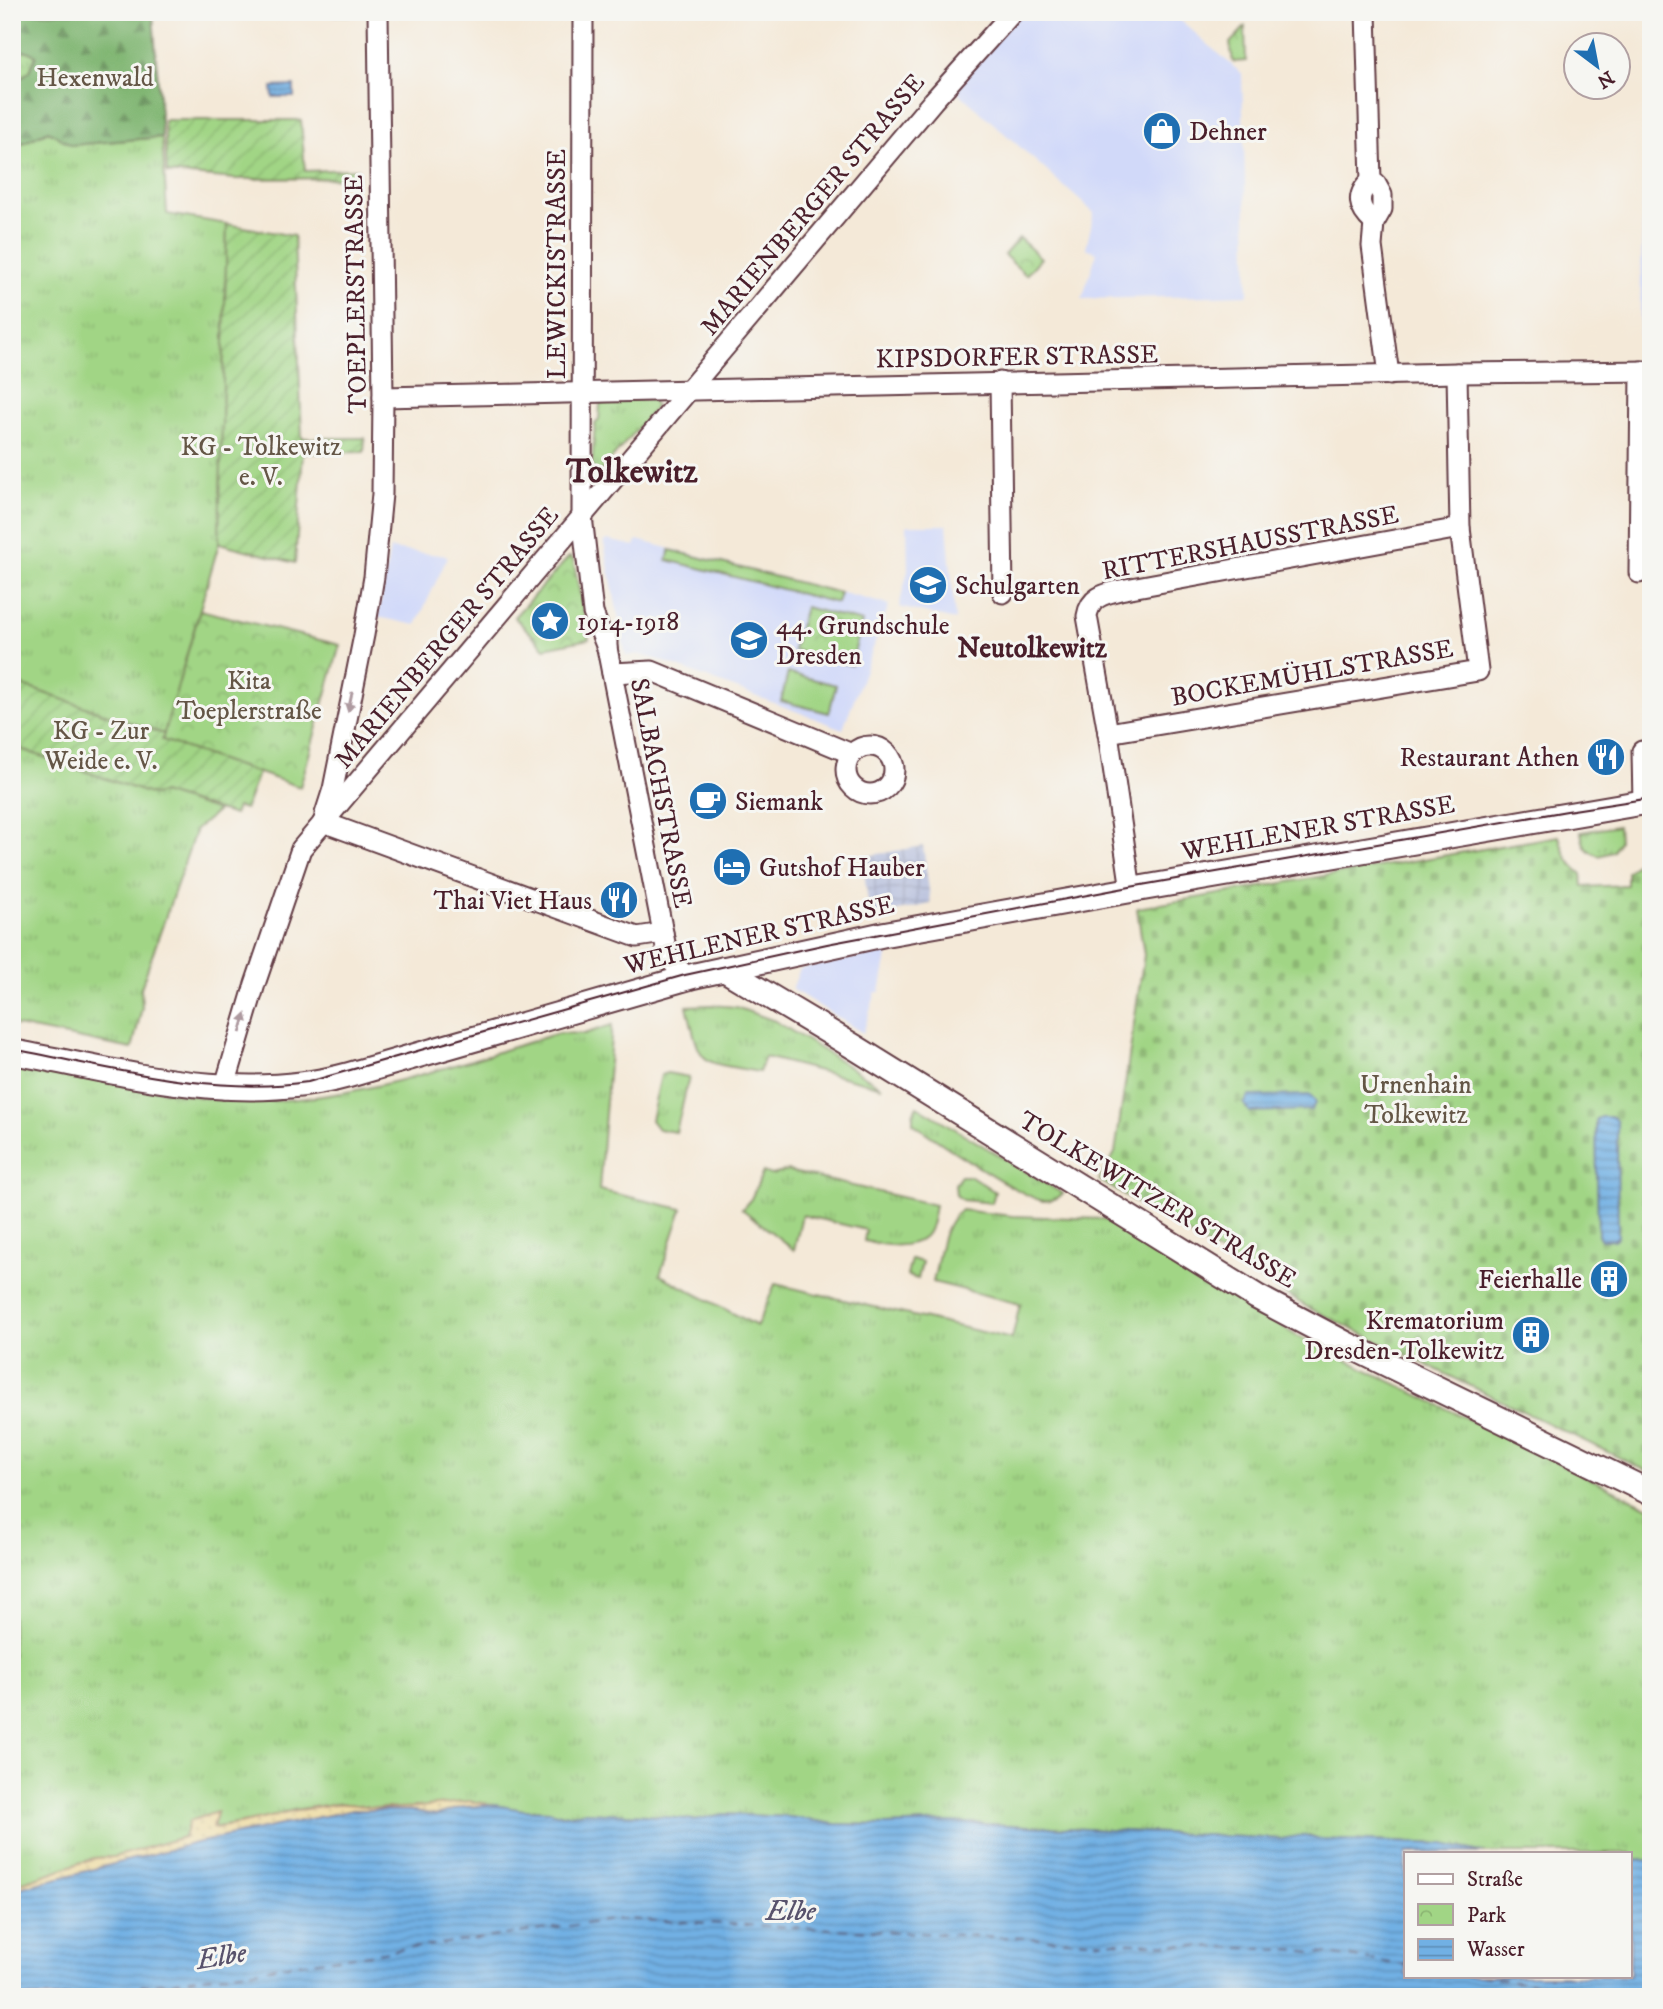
<svg xmlns="http://www.w3.org/2000/svg" width="1663" height="2009" viewBox="0 0 1663 2009" font-family="'IM FELL DW Pica',serif">
<defs>
<pattern id="industrial-grid" width="8" height="8" patternUnits="userSpaceOnUse" patternTransform="scale(1.75)"><rect width="8" height="8" fill="#bbc3de"/><path d="M0 4h8M4 0v8" fill="none" stroke="#a2a7bf"/></pattern>
<pattern id="grass-tufts" width="24" height="20" patternUnits="userSpaceOnUse" patternTransform="scale(1.75)"><rect width="24" height="20" fill="#a1d585"/><path d="M3 7l-1-3M5 7V3M7 7l1-3M15 17l-1-3M17 17v-4M19 17l1-3" fill="none" stroke="#8cb673"/></pattern>
<pattern id="forest-firs" width="22" height="20" patternUnits="userSpaceOnUse" patternTransform="scale(1.75)"><rect width="22" height="20" fill="#80b672"/><path d="M5 1l3.5 6h-7zM16 11l3.5 6h-7z" fill="#6b935e"/></pattern>
<pattern id="sand-dots" width="8" height="8" patternUnits="userSpaceOnUse" patternTransform="scale(1.75)"><rect width="8" height="8" fill="#eeda9e"/><path d="M2 2h.1M6 6h.1" fill="none" stroke="#cebb88" stroke-width="1.8" stroke-linecap="round"/></pattern>
<pattern id="cemetery-stones" width="16" height="16" patternUnits="userSpaceOnUse" patternTransform="scale(1.75)"><rect width="16" height="16" fill="#a1d585"/><path d="M2 7V4a2 2 0 0 1 4 0v3zM10 15v-3a2 2 0 0 1 4 0v3z" fill="#8cb673"/></pattern>
<pattern id="park-crowns" width="20" height="18" patternUnits="userSpaceOnUse" patternTransform="scale(1.75)"><rect width="20" height="18" fill="#a1d585"/><path d="M2 6a3 3 0 1 1 6 0M12 15a3 3 0 1 1 6 0" fill="none" stroke="#8cb673"/></pattern>
<pattern id="garden-furrows" width="10" height="10" patternUnits="userSpaceOnUse" patternTransform="scale(1.75)"><rect width="10" height="10" fill="#a1d585"/><path d="M-1 1l2-2M0 10L10 0M9 11l2-2" fill="none" stroke="#8cb673"/></pattern>
<pattern id="water-rules" width="6" height="5" patternUnits="userSpaceOnUse" patternTransform="scale(1.75)"><rect width="6" height="5" fill="#71b0e4"/><path d="M0 2.5h6" fill="none" stroke="#5f8fb9"/></pattern>
</defs>
<rect width="100%" height="100%" fill="#f6f6f2"/>
<filter id="ink" filterUnits="userSpaceOnUse"><feTurbulence type="fractalNoise" baseFrequency=".0143" numOctaves="2"/><feDisplacementMap in="SourceGraphic" scale="14" xChannelSelector="R" yChannelSelector="G"/><feConvolveMatrix kernelMatrix="1 2 1 2 8 2 1 2 1" color-interpolation-filters="sRGB"/></filter>
<filter id="wash" filterUnits="userSpaceOnUse"><feTurbulence type="fractalNoise" baseFrequency=".00686" numOctaves="4" result="noise"/><feDisplacementMap in="SourceGraphic" scale="28" xChannelSelector="R" yChannelSelector="G"/><feGaussianBlur stdDeviation="1.57" result="paint"/><feColorMatrix in="noise" values="0 0 0 0 0 0 0 0 0 0 0 0 0 0 0 0 0 1.4 0 .05"/><feComposite in="paint" operator="in"/></filter>
<g filter="url(#wash)">
<rect width="100%" height="100%" fill="#f4e9d8"/>
<g fill="#d1d9f9">
<path d="M1013 12H1171L1242 74 1248 295 1082 299 1097 252 1086 248 1094 213 949 84Z"/>
<path d="M1651 87V354H1639L1646 88Z"/>
<path d="M907 525H947L955 620 899 607 908 570Z"/>
<path d="M607 540 635 546 637 540 889 605 843 729 657 659 637 654 626 656 604 543Z"/>
<path d="M390 549 448 556 416 625 378 617Z"/>
<path d="M888 951 880 992H876L863 1033 792 989 800 969Z"/>
</g>
<path fill="url(#industrial-grid)" d="M923 846 931 904 870 917 862 857Z"/>
<g fill="url(#grass-tufts)" stroke="#767a58" stroke-width="2">
<path d="M12 51H28L36 56 30 71 12 84Z"/>
<path d="M49 131 73 145 162 137 167 214 227 224 219 543 164 734 12 682V148Z"/>
<path d="M609 399 652 400 656 407 601 471H596L592 466 595 424 599 420 600 404Z"/>
<path d="M12 746 153 795 162 793 218 811 196 829 141 988 142 1008 132 1049 12 1025Z"/>
<path d="M1618 826 1619 841 1613 852 1599 856C1586 851 1583 846 1581 832Z"/>
<path d="M711 1005 736 1007 775 1021 882 1087 765 1057 759 1072C697 1060 702 1069 687 1006Z"/>
<path d="M612 1025 599 1190 682 1209 660 1275 757 1326 775 1284 1012 1339 1020 1304 933 1282C939 1260 940 1224 961 1210L1012 1216 1104 1219 1297 1336 1651 1508V1860L1630 1861V1853H1484L1444 1844 1317 1839 1309 1836 1282 1839 947 1822 887 1825 835 1824 790 1817 723 1814 694 1820 647 1815 585 1812 563 1815 550 1811 523 1810 470 1801 424 1808H376L339 1803 293 1810 266 1819 212 1828 217 1813 184 1837 114 1857 94 1858 24 1882 12 1883V1064L211 1099C329 1112 448 1066 559 1033L584 1034Z"/>
<path d="M667 1073 689 1077 676 1132 658 1129 651 1120 661 1075Z"/>
<path d="M917 1106 1045 1183 1063 1194C1057 1199 1052 1201 1044 1201 1026 1200 931 1137 913 1123V1114Z"/>
<path d="M788 1171 935 1205C933 1215 932 1230 924 1237 908 1250 882 1245 864 1241L866 1230 802 1215 794 1250 742 1209 751 1199 763 1172 771 1175Z"/>
<path d="M961 1176H971L995 1192 992 1203 962 1200 956 1195 955 1184Z"/>
<path d="M911 1259 922 1262 918 1279 907 1276Z"/>
</g>
<path fill="url(#forest-firs)" stroke="#656a4e" stroke-width="2" d="M194 12 195 15 153 14 162 137 72 145 48 131 12 148V84L30 71 36 56 28 51H12V13Z"/>
<path fill="url(#sand-dots)" stroke="#9c7c64" stroke-width="2" d="M470 1801 495 1805 464 1807 437 1815 413 1811 353 1810 196 1843 12 1890V1883L24 1882 94 1858 114 1857 184 1837 189 1821 217 1812 213 1828C255 1823 293 1809 335 1804 349 1802 364 1807 378 1808 409 1809 439 1805 470 1801Z"/>
<path fill="url(#cemetery-stones)" stroke="#767a58" stroke-width="2" d="M1651 820V1473L1309 1308 1099 1180 1115 1153 1144 955 1137 908 1559 836C1564 853 1567 863 1582 874L1583 887 1627 885V872C1645 859 1643 842 1640 822Z"/>
<g fill="url(#park-crowns)" stroke="#767a58" stroke-width="2">
<path d="M194 12H361V15H195Z"/>
<path d="M1245 27 1246 61 1233 62 1230 43Z"/>
<path d="M1019 238 1041 258 1026 275 1004 255Z"/>
<path d="M569 557 573 559 589 639 545 648 514 617Z"/>
<path d="M805 607 862 622 851 665 793 650Z"/>
<path d="M200 610 340 645 300 787 162 740Z"/>
</g>
<g fill="url(#garden-furrows)" stroke="#767a58" stroke-width="2">
<path d="M164 120H301L305 171 358 169V178L236 179 167 173Z"/>
<path d="M227 224 294 236 302 438H365L364 452 303 453 295 563 219 543Z"/>
<path d="M12 682 164 734 162 740 258 773 245 809 237 807 234 815 162 793 153 795 12 746Z"/>
</g>
<g fill="#a1d585" stroke="#767a58" stroke-width="2">
<path d="M670 550 840 593 837 603 667 560Z"/>
<path d="M788 673 836 685 829 713 781 701Z"/>
</g>
<g fill="url(#water-rules)" stroke="#5e6888" stroke-width="2">
<path d="M294 86V97H273L272 87Z"/>
<path d="M1310 1095 1316 1102 1311 1110 1249 1112 1244 1104 1249 1096Z"/>
<path d="M1601 1117H1613L1617 1122 1618 1236 1614 1240H1601L1598 1235 1596 1121Z"/>
<path d="M495 1805 523 1810 550 1811 563 1815 585 1812 647 1815 694 1820 723 1814 790 1817 835 1824 887 1825 947 1822 1282 1839 1303 1835 1317 1839 1444 1844 1484 1853H1406V1976H1630V1861L1651 1860V1997H12V1890L196 1843 353 1810 413 1811 437 1815 464 1807Z"/>
</g>
<g fill="none" stroke-linecap="round" stroke-linejoin="round">
<g stroke="#58526c" stroke-width="2" stroke-dasharray="9 7" stroke-linecap="butt">
<path d="M1480 1976 1626 1997"/>
<path d="M61 1997 619 1919 1305 1951 1406 1965"/>
</g>
</g>
</g>
<g filter="url(#ink)">
<g fill="none" stroke-linecap="round" stroke-linejoin="round">
<g stroke="#643d45" stroke-width="23">
<g id="minor">
<path d="M583 12 582 516 593 613 607 648"/>
<path d="M1366 12 1371 181 1376 184 1382 195V209L1374 223 1372 246 1389 375"/>
<path d="M1371 181C1355 195 1358 209 1374 223"/>
<path d="M1000 382 1003 593"/>
<path d="M383 397 1457 373 1651 371"/>
<path d="M1639 573 1641 371"/>
<path d="M607 638V648L668 958 685 975 693 976"/>
<path d="M612 673 652 671 852 754"/>
<path d="M1108 733 1478 671 1460 528 1457 373"/>
<circle cx="870" cy="770" r="24"/>
<path d="M1642 751 1643 803"/>
<path d="M325 814 333 789 364 635 374 577 382 494 383 397 378 12"/>
<path d="M323 822 637 937 663 933"/>
<path d="M1131 890 1108 733 1087 616C1090 597 1104 594 1120 590L1460 528"/>
<path d="M224 1089 255 984 301 849 933 101 1013 12"/>
</g>
</g>
<g stroke="#643d45" stroke-width="28">
<g id="major">
<path d="M724 969 856 1048 1257 1297 1346 1344 1651 1493"/>
<path d="M12 1052C124 1072 236 1106 349 1075L693 976 885 934 1131 890 1651 801"/>
</g>
</g>
<use href="#minor" stroke="#fff" stroke-width="19"/>
<use href="#major" stroke="#fff" stroke-width="24"/>
<path stroke="#4a1f2b" stroke-width="2" d="M12 1049C109 1067 209 1096 308 1082L685 975 827 944 1130 887 1567 811 1651 798"/>
</g>
<defs><path id="oneway-solid" d="M-6-.8H1V-3.2L6.5 0L1 3.2V.8H-6Z" transform="scale(1.75)"/></defs>
<g fill="#ae9aa0">
<use href="#oneway-solid" transform="translate(350 702) rotate(102)"/>
<use href="#oneway-solid" transform="translate(243 1023) rotate(-74)"/>
</g>
</g>
<defs>
<g id="shop-disc" transform="scale(2.0125)"><circle r="9.5" fill="#1f6fb2" stroke="#f6f6f2"/><path d="M-5-2.5h2.3a2.7 3.5 0 0 1 5.4 0H5L5.5 6h-11ZM-1.5-2.5h3a1.5 2.3 0 0 0-3 0Z" fill="#fff"/></g>
<g id="school-disc" transform="scale(2.0125)"><circle r="9.5" fill="#1f6fb2" stroke="#f6f6f2"/><path d="M0-5L7-2L0 1L-7-2ZM-4 1L0 2.5L4 1V4Q0 6-4 4Z" fill="#fff"/></g>
<g id="sight-disc" transform="scale(2.0125)"><circle r="9.5" fill="#1f6fb2" stroke="#f6f6f2"/><path d="M0-6L1.8-2.2L6-1.7L2.9 1.2L3.7 5.4L0 3.3L-3.7 5.4L-2.9 1.2L-6-1.7L-1.8-2.2Z" fill="#fff"/></g>
<g id="restaurant-disc" transform="scale(2.0125)"><circle r="9.5" fill="#1f6fb2" stroke="#f6f6f2"/><path d="M-5-6h1v4h1v-4h1v4h1v-4h1v5L-1.5 .5V6h-2V.5L-5-1ZM5-6V6H3V1.5H1.5Q1.5-4 5-6Z" fill="#fff"/></g>
<g id="cafe-disc" transform="scale(2.0125)"><circle r="9.5" fill="#1f6fb2" stroke="#f6f6f2"/><path d="M-5.5-4.5H6V0H3Q3 3.5 0 3.5H-2.5Q-5.5 3.5-5.5 0ZM3-3.2v2h1.7v-2ZM-6 4.5H4V6H-6Z" fill="#fff"/></g>
<g id="hotel-disc" transform="scale(2.0125)"><circle r="9.5" fill="#1f6fb2" stroke="#f6f6f2"/><path d="M-6-4.5h1.5V1H6V5H4.5V3h-9V5H-6ZM-4 0a1.8 1.8 0 1 1 3.6 0ZM.5 0V-2.5h3Q6-2.5 6 0Z" fill="#fff"/></g>
<g id="building-disc" transform="scale(2.0125)"><circle r="9.5" fill="#1f6fb2" stroke="#f6f6f2"/><path d="M-4-6H4V6H1V3H-1V6H-4ZM-2.5-4.3h1.7v1.8h-1.7ZM.8-4.3h1.7v1.8H.8ZM-2.5-1h1.7V.8h-1.7ZM.8-1h1.7V.8H.8Z" fill="#fff"/></g>
</defs>
<g fill-rule="evenodd">
<use href="#shop-disc" x="1162" y="131"/>
<use href="#school-disc" x="928" y="585"/>
<use href="#sight-disc" x="550" y="621"/>
<use href="#school-disc" x="749" y="640"/>
<use href="#restaurant-disc" x="1606" y="757"/>
<use href="#cafe-disc" x="708" y="801"/>
<use href="#hotel-disc" x="732" y="867"/>
<use href="#restaurant-disc" x="619" y="900"/>
<use href="#building-disc" x="1609" y="1279"/>
<use href="#building-disc" x="1531" y="1335"/>
</g>
<g text-anchor="middle" stroke-width="6" stroke-linejoin="round" paint-order="stroke">
<g font-size="26" fill="#645646" stroke="#f6f6f2">
<text x="95" y="86">Hexenwald</text>
<text x="261" y="455">KG - Tolkewitz<tspan x="261" dy="30">e. V.</tspan></text>
<text x="249" y="689">Kita<tspan x="249" dy="30">Toeplerstraße</tspan></text>
<text x="101" y="739">KG - Zur<tspan x="101" dy="30">Weide e. V.</tspan></text>
<text x="1416" y="1093">Urnenhain<tspan x="1416" dy="30">Tolkewitz</tspan></text>
</g>
<g font-size="26" fill="#4a1f2b" stroke="#f6f6f2" text-anchor="start">
<text x="1189" y="140">Dehner</text>
<text x="955" y="594">Schulgarten</text>
<text x="577" y="630">1914-1918</text>
<text x="776" y="634">44. Grundschule<tspan x="776" dy="30">Dresden</tspan></text>
<text x="1579" y="766" text-anchor="end">Restaurant Athen</text>
<text x="735" y="810">Siemank</text>
<text x="759" y="876">Gutshof Hauber</text>
<text x="592" y="909" text-anchor="end">Thai Viet Haus</text>
<text x="1582" y="1288" text-anchor="end">Feierhalle</text>
<text x="1504" y="1329" text-anchor="end">Krematorium<tspan x="1504" dy="30">Dresden-Tolkewitz</tspan></text>
</g>
<g font-size="26" fill="#4a1f2b" stroke="#f6f6f2">
<text transform="translate(812 204) rotate(-50)" y="9">MARIENBERGER STRASSE</text>
<text transform="translate(556 264) rotate(-90)" y="9">LEWICKISTRASSE</text>
<text transform="translate(355 294) rotate(-91)" y="9">TOEPLERSTRASSE</text>
<text transform="translate(1017 356) rotate(-1)" y="9">KIPSDORFER STRASSE</text>
<text transform="translate(1250 542) rotate(-11)" y="9">RITTERSHAUSSTRASSE</text>
<text transform="translate(446 637) rotate(-50)" y="9">MARIENBERGER STRASSE</text>
<text transform="translate(1312 672) rotate(-10)" y="9">BOCKEMÜHLSTRASSE</text>
<text transform="translate(662 793) rotate(79)" y="9">SALBACHSTRASSE</text>
<text transform="translate(1318 827) rotate(-10)" y="9">WEHLENER STRASSE</text>
<text transform="translate(759 934) rotate(-13)" y="9">WEHLENER STRASSE</text>
<text transform="translate(1158 1199) rotate(31)" y="9">TOLKEWITZER STRASSE</text>
</g>
<g font-size="28" font-weight="bold" fill="#4a1f2b" stroke="#f6f6f2">
<text x="1032" y="657">Neutolkewitz</text>
</g>
<g font-size="28" font-style="italic" fill="#58526c" stroke="#f6f6f2">
<text x="791" y="1920">Elbe</text>
<text transform="translate(221 1955) rotate(-10)" y="10">Elbe</text>
</g>
<g font-size="33" font-weight="bold" fill="#4a1f2b" stroke="#f6f6f2">
<text x="632" y="482">Tolkewitz</text>
</g>
</g>
<rect width="1663" height="2009" fill="none" stroke="#f6f6f2" stroke-width="42"/>
<rect x="1404" y="1852" width="228" height="126" fill="#f6f6f2" stroke="#b1a0a2" stroke-width="2"/>
<rect x="1418" y="1874" width="35" height="10" fill="#ffffff" stroke="#b1a0a2" stroke-width="2"/>
<text x="1467" y="1886" font-size="21" fill="#4a1f2b">Straße</text>
<rect x="1418" y="1904" width="35" height="21" fill="url(#park-crowns)" stroke="#b1a0a2" stroke-width="2"/>
<text x="1467" y="1922" font-size="21" fill="#4a1f2b">Park</text>
<rect x="1418" y="1939" width="35" height="21" fill="url(#water-rules)" stroke="#b1a0a2" stroke-width="2"/>
<text x="1467" y="1956" font-size="21" fill="#4a1f2b">Wasser</text>
<g transform="translate(1597 66) rotate(148)"><circle r="33" fill="#f6f6f2" stroke="#b1a0a2" stroke-width="2"/>
<path d="M0-5L12 26L0 18L-12 26Z" fill="#1f6fb2"/>
<text y="-10" font-size="19" font-weight="bold" text-anchor="middle" fill="#4a1f2b">N</text>
</g>
</svg>
